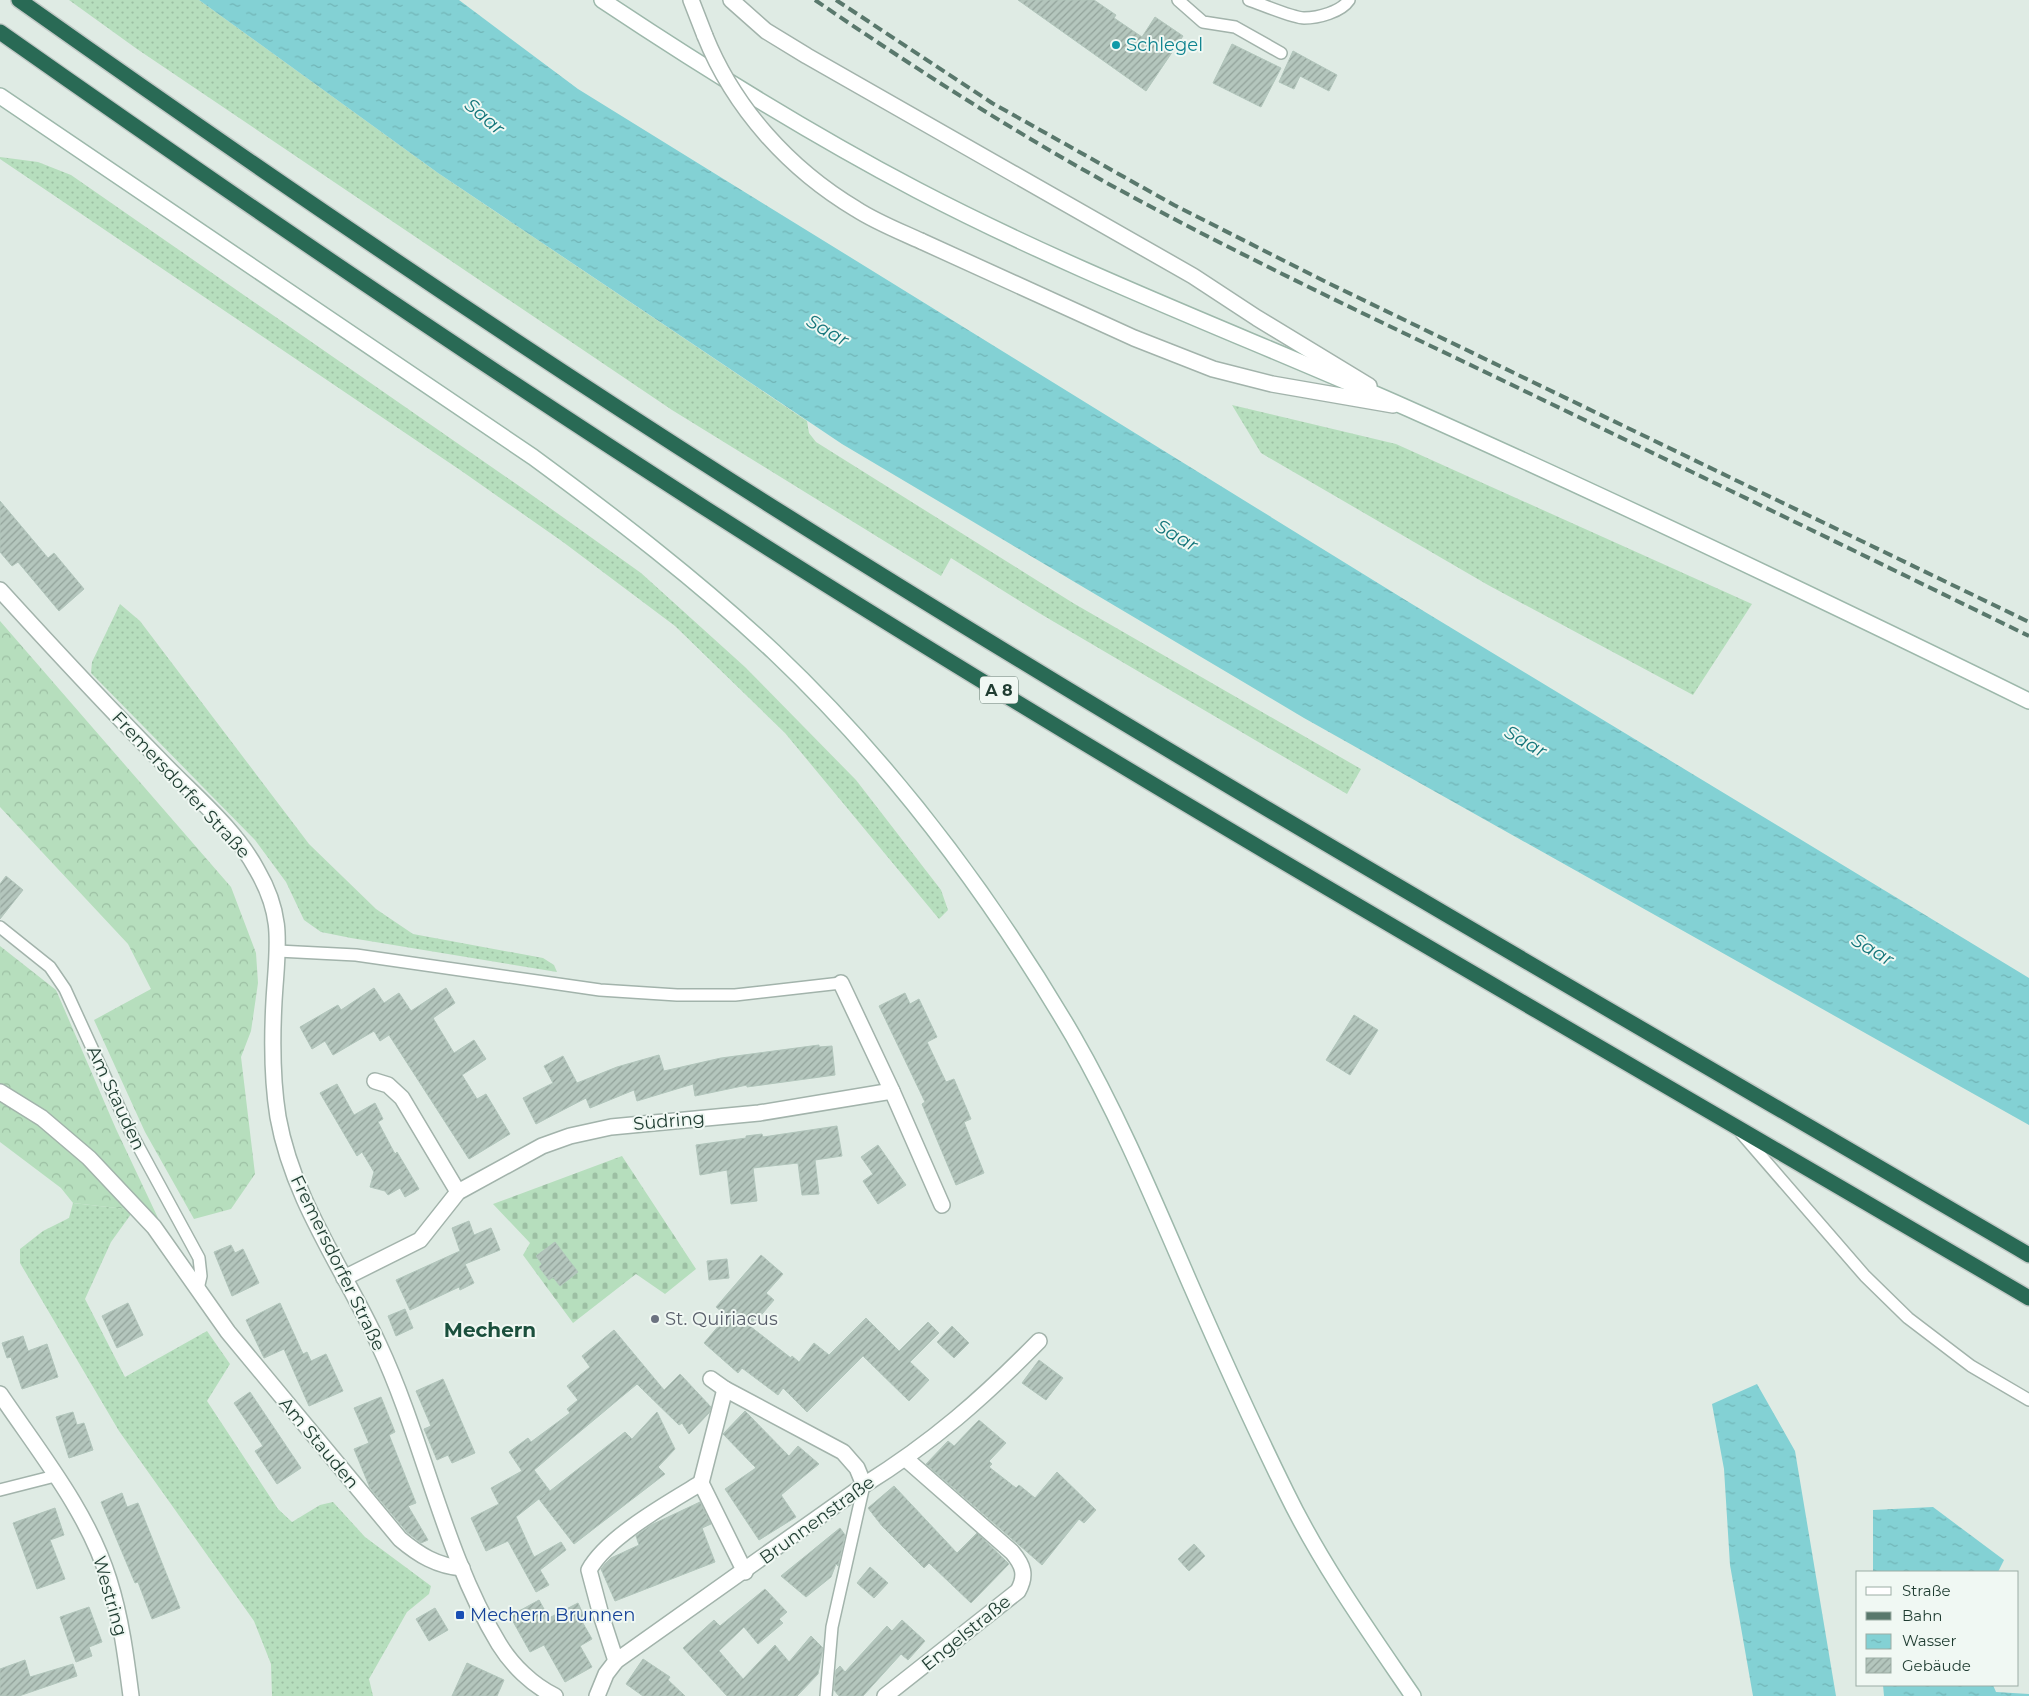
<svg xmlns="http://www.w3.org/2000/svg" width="2029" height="1696" viewBox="0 0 2029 1696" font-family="Montserrat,sans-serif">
<defs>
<pattern id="grass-dots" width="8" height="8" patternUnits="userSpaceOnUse" patternTransform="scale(1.25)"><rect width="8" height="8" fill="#b6debd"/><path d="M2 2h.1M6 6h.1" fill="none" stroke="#9cbfa3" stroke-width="1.8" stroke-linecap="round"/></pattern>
<pattern id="forest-crowns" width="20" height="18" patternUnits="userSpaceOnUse" patternTransform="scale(1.25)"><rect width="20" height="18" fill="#b6debd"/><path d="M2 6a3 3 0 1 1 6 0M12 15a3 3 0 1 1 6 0" fill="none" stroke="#9cbfa3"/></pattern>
<pattern id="cemetery-stones" width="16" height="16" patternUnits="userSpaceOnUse" patternTransform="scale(1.25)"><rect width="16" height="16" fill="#b6debd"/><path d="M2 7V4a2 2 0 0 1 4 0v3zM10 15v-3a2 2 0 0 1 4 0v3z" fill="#9cbfa3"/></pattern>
<pattern id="water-ripples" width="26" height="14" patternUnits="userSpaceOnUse" patternTransform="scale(1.25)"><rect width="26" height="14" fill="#83d1d4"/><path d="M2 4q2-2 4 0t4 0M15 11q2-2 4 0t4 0" fill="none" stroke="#71b4b6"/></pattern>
<pattern id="building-hatch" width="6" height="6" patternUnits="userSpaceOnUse" patternTransform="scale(1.25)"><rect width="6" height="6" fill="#b4c6bd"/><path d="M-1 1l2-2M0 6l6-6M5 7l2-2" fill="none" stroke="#92a29a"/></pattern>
</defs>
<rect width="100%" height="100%" fill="#dfebe4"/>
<g fill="url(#grass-dots)">
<path d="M69 0H199L438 173 807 421 809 433 816 442 1073 603 1361 769 1347 794 1039 613 951 558 941 576 672 410 137 49Z"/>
<path d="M0 157 38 162 71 175 522 488 641 573 745 667 856 780 941 890 948 910 939 919 785 733 675 626 563 542 463 472 0 159Z"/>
<path d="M1232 405 1396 444 1752 604 1693 695 1488 585 1261 453Z"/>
<path d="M120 604 140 621 309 844 376 909 413 934 543 958 554 965 557 972 351 938 321 932 304 920 286 882 255 840 91 673 92 662Z"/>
<path d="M73 1203 134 1210 111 1242 85 1299 125 1377 207 1331 230 1364 207 1401 278 1509 292 1522 320 1505 333 1502 365 1537 431 1586 429 1594 407 1612 369 1679 373 1696H272L271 1664 254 1621 119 1431 20 1263V1249L43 1231 69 1218Z"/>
</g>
<g fill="url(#forest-crowns)">
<path d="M0 621 231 887 256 953 258 983 251 1031 241 1057 255 1174 231 1209 194 1219 145 1132 94 1020 151 989 128 944 0 807Z"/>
<path d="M0 946 56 990 116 1129 158 1218 134 1210 73 1203 61 1188 0 1142Z"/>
</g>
<path fill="url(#cemetery-stones)" d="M622 1156 696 1269 665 1294 636 1274 573 1323 523 1255 530 1243 493 1204Z"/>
<g fill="url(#water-ripples)">
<path d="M199 0H459L578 89 1407 601 2029 978V1125L1304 718 842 444 438 173Z"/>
<path d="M1757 1384 1795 1451 1836 1696H1753L1730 1565 1724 1469 1712 1404Z"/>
<path d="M1933 1507 2004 1560 1998 1572H1873V1510Z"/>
<path d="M1883 1685H1993L1996 1692 2029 1694V1696H1884Z"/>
</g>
<g fill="url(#building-hatch)" stroke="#b1c5bb">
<path d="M1018 0H1094L1116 15 1114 18 1142 37 1155 17 1183 36 1146 91Z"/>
<path d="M1232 44 1281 68 1261 107 1213 83Z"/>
<path d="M1293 51 1337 75 1329 91 1300 76 1294 89 1279 82Z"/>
<path d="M0 501 48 558 54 553 84 589 59 611 18 562 12 566 0 552Z"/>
<path d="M6 876 23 890 0 919V884Z"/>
<path d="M374 988 384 1003 399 993 411 1011 446 988 455 1003 433 1018 454 1053 474 1040 486 1059 462 1075 477 1099 486 1094 510 1134 469 1159 389 1035 380 1041 374 1031 333 1055 325 1041 312 1049 300 1027 338 1005 341 1010Z"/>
<path d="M905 993 910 1004 919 999 937 1037 927 1042 946 1082 954 1079 971 1119 964 1122 984 1173 956 1185 922 1104 925 1102 879 1006Z"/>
<path d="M1354 1015 1378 1030 1350 1075 1326 1060Z"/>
<path d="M819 1045V1047L832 1046 835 1075 747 1087V1085L695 1096 693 1084 637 1101 634 1090 590 1108 586 1098 536 1124 523 1098 553 1083 544 1066 563 1056 577 1083 617 1067 659 1055 664 1071 721 1058Z"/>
<path d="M337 1084 354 1115 375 1103 383 1119 378 1122 395 1154 397 1152 419 1189 405 1197 400 1188 388 1195 385 1191 370 1187 374 1172 362 1152 357 1156 320 1093Z"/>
<path d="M837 1126 842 1156 815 1160 819 1194 802 1195 798 1163 753 1168 757 1201 731 1204 727 1170 700 1175 696 1145 746 1138V1136L762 1134 763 1137Z"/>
<path d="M878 1145 906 1185 878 1204 863 1181 873 1174 861 1157Z"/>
<path d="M469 1221 474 1235 491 1228 500 1250 465 1264 474 1283 460 1290 459 1287 410 1310 396 1280 460 1251 452 1228Z"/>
<path d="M555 1242 578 1272 560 1286 553 1277 549 1280 539 1267 542 1264 536 1256Z"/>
<path d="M231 1245 235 1253 243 1249 259 1283 232 1296 214 1252Z"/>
<path d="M761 1255 783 1274 766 1293 774 1300 751 1327 791 1358 792 1356 799 1362 814 1343 829 1355 866 1318 899 1351 928 1322 939 1333 910 1362 929 1380 909 1401 863 1356 807 1412 783 1388 778 1395 742 1368 738 1373 704 1343 727 1316 716 1307Z"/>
<path d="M727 1259 729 1278 709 1280 707 1261Z"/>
<path d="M128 1303 143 1335 117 1348 102 1316Z"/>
<path d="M280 1303 303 1354 307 1352 311 1361 326 1354 343 1391 309 1406 284 1349 264 1358 246 1320Z"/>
<path d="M405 1309 413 1328 396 1336 388 1316Z"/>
<path d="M952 1326 969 1343 954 1358 937 1342Z"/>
<path d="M614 1330 664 1390 680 1374 711 1407 709 1413 689 1434 682 1423 679 1425 637 1384 534 1470 550 1491 625 1432 632 1439 657 1412 675 1449 658 1467 665 1474 574 1544 539 1499 545 1494 516 1517 534 1557 561 1542 566 1550 540 1570 549 1585 536 1592 508 1541 486 1551 471 1518 499 1504 491 1488 522 1471 509 1452 528 1438 531 1442 570 1413 567 1409 578 1400 567 1386 590 1367 582 1356Z"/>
<path d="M23 1336 28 1351 47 1344 58 1377 22 1389 11 1357 7 1358 2 1343Z"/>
<path d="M1039 1360 1063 1378 1046 1400 1022 1383Z"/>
<path d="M443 1379 475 1453 452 1463 448 1455 437 1460 424 1429 431 1426 416 1391Z"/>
<path d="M250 1392 301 1468 277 1484 255 1451 263 1446 234 1403Z"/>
<path d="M381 1397 395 1432 389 1435 416 1503 408 1506 428 1540 421 1543 407 1532 370 1488 354 1449 369 1443 354 1408Z"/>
<path d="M745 1411 789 1456 798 1446 819 1464 781 1495 796 1517 759 1540 725 1489 756 1468 723 1434Z"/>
<path d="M73 1412 77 1425 84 1423 93 1450 69 1458 56 1417Z"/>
<path d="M979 1420 1006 1443 989 1461 992 1464 989 1467 1016 1488 1019 1485 1035 1498 1057 1472 1096 1510 1084 1523 1079 1519 1042 1565 926 1464 948 1441 954 1446Z"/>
<path d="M894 1486 957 1553 977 1533 1009 1564 971 1603 929 1563 924 1568 882 1526 868 1508Z"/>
<path d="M122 1493 127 1507 138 1503 180 1608 152 1619 138 1582 135 1583 101 1502Z"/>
<path d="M700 1502 711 1524 702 1528 715 1562 615 1601 601 1569 605 1564 611 1558 639 1545 636 1536 651 1525Z"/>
<path d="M55 1508 64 1535 50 1540 65 1579 37 1589 13 1523Z"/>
<path d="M840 1528 845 1535 838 1566 836 1564 831 1577 806 1597 781 1576Z"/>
<path d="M1194 1544 1205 1556 1189 1571 1178 1559Z"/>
<path d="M870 1567 888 1583 874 1598 857 1583Z"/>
<path d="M765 1589 787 1612 779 1619 783 1623 758 1644 744 1627 719 1651 743 1679 775 1645 789 1662 811 1636 823 1648 818 1674 797 1696H727L683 1648 714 1620 720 1626Z"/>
<path d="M539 1600 549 1618 578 1603 584 1616 580 1618 592 1639 580 1646 592 1667 565 1682 544 1645 530 1652 510 1616Z"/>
<path d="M89 1607 102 1642 89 1647 92 1656 76 1662 60 1617Z"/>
<path d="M435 1608 448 1630 429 1641 416 1619Z"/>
<path d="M902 1620 925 1641 908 1660 901 1654 863 1696H839L834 1690 836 1670 840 1666 845 1672 887 1626 892 1631Z"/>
<path d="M643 1659 670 1677 668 1680 685 1696H643L626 1684Z"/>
<path d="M25 1660 30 1677 73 1664 77 1676 19 1696H0V1669Z"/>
<path d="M467 1663 504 1680 497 1696H452Z"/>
</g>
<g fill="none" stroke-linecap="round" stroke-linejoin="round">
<g stroke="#a2b3ab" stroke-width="14">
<g id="service">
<path d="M1178 0 1203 22 1235 27 1281 53"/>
<path d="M1249 0C1261 4 1293 18 1304 18 1318 18 1341 12 1349 0"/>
<path d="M0 927 50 967 65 989 130 1131 199 1258 201 1276 198 1289"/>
<path d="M278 951 356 955 600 990 677 995H735L841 983"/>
<path d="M1741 1133 1865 1276 1908 1318 1971 1366 2029 1400"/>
<path d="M0 1490 55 1476"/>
<path d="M826 1696 832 1627 864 1485"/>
</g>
</g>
<g stroke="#a2b3ab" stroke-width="18">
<g id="minor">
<path d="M0 590C52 647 105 704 159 759 192 794 234 827 257 870 285 918 277 948 274 1001 272 1038 272 1080 278 1117 293 1201 344 1269 379 1345 424 1441 444 1554 499 1644 512 1665 532 1685 555 1696"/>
<path d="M841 983 892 1091 942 1205"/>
<path d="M375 1081 388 1085 402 1098 458 1192"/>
<path d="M0 1092 42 1118 89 1158 154 1227 228 1332 400 1539C419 1555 437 1566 462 1568"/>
<path d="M344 1278 420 1240 458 1192 542 1146 570 1136 611 1127 759 1113 892 1091"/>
<path d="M711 1379 725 1389 843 1452 857 1468 864 1485"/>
<path d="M725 1389 701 1483 745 1572"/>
<path d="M0 1394C40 1453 88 1512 109 1580 121 1618 126 1657 131 1696"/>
<path d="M616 1661 601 1615 589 1570C607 1537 668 1503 701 1483"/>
<path d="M597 1696 606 1674 616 1661 864 1485C933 1442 982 1399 1039 1341"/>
<path d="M885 1696 1018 1591C1027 1575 1023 1565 1012 1552L906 1459"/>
</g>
</g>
<g stroke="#a2b3ab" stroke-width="18">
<g id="tertiary">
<path d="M691 0 705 36"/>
<path d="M731 0 766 31 807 56 1193 276 1257 318 1369 386"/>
<path d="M921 241 1134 338 1213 369 1272 384 1393 405"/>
</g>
</g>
<g stroke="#9db8ab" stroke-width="18">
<g id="secondary">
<path d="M602 0C704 68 809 133 917 190 1076 273 1244 336 1407 408 1616 501 1823 600 2029 701"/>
<path d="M0 96 533 457C616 518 698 581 774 652 891 763 991 896 1073 1036 1118 1114 1153 1198 1189 1281 1220 1352 1252 1423 1286 1492 1321 1564 1368 1630 1413 1696"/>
</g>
</g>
<g stroke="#c0c8c5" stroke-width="18">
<g id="motorway">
<path d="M19 0C252 165 488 326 730 480 1155 750 1594 1000 2029 1255"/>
<path d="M0 32C233 196 468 356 708 510 1140 786 1587 1038 2029 1298"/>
</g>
</g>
<use href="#service" stroke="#fff" stroke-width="11"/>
<use href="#minor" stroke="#fff" stroke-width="15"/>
<use href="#tertiary" stroke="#fff" stroke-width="15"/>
<use href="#secondary" stroke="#fff" stroke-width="15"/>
<use href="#motorway" stroke="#296a55" stroke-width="15"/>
<g stroke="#59786c" stroke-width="4" stroke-dasharray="10 5" stroke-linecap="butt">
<path d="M815 0C910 65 1006 127 1107 183 1238 255 1373 318 1508 383 1682 467 1855 551 2029 636"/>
<path d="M836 0 992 103 1174 205 1326 282 2029 622"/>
</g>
<g stroke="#a2b3ab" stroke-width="18" stroke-linecap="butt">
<path id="tertiary-bridge" d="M705 36C734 108 789 169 856 209 876 222 899 231 921 241"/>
</g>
<use href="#tertiary-bridge" stroke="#fff" stroke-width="15"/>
</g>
<circle fill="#0f9aa8" stroke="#f0f8f3" stroke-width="2" cx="1116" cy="45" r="5"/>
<circle fill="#6b7280" stroke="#f0f8f3" stroke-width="2" cx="655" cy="1319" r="5"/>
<rect fill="#1a4fb4" stroke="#f0f8f3" stroke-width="2" x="455" y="1610" width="10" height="10" rx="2.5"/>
<g text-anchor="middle" stroke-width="4" stroke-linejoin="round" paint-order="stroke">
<rect fill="#f0f8f3" stroke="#5e746b" stroke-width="1" x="980" y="676.5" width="38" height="27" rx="4"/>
<g font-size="16" font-weight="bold" fill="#1f3c31">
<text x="999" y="696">A 8</text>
</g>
<g font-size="18" fill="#0d838f" stroke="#f0f8f3" text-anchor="start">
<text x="1126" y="51">Schlegel</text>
</g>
<g font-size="18" fill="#1f3c31" stroke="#f0f8f3">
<text transform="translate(181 785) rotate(47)" y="6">Fremersdorfer Straße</text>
<text transform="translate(116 1098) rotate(65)" y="6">Am Stauden</text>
<text transform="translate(669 1121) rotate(-5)" y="6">Südring</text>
<text transform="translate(338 1263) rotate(64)" y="6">Fremersdorfer Straße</text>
<text transform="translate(319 1443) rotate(50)" y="6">Am Stauden</text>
<text transform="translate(817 1520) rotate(-36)" y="6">Brunnenstraße</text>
<text transform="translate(110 1596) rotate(74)" y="6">Westring</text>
<text transform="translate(966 1633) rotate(-39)" y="6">Engelstraße</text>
</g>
<g font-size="18" fill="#5b616d" stroke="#f0f8f3" text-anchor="start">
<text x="665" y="1325">St. Quiriacus</text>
</g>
<g font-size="18" fill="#164399" stroke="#f0f8f3" text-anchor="start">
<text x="470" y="1621">Mechern Brunnen</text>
</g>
<g font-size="19" font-style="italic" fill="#16767b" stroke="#f0f8f3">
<text transform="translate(485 116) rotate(40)" y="7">Saar</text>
<text transform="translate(828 330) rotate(30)" y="7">Saar</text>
<text transform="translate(1177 535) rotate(30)" y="7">Saar</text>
<text transform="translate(1526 741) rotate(30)" y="7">Saar</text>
<text transform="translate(1873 949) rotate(31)" y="7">Saar</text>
</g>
<g font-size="20" font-weight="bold" fill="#1a4f3c" stroke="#f0f8f3">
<text x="490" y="1337">Mechern</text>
</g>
</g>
<rect x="1856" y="1571" width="162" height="115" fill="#f0f8f3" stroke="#9cada5"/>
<rect x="1866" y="1587" width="25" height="8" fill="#ffffff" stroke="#9cada5"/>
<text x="1902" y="1596" font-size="15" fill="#1f3c31">Straße</text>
<rect x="1866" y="1612" width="25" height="8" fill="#59786c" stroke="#9cada5"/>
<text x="1902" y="1621" font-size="15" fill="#1f3c31">Bahn</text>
<rect x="1866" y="1634" width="25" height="15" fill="url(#water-ripples)" stroke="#9cada5"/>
<text x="1902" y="1646" font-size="15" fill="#1f3c31">Wasser</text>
<rect x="1866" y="1658" width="25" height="15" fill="url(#building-hatch)" stroke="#9cada5"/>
<text x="1902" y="1671" font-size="15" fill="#1f3c31">Gebäude</text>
</svg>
